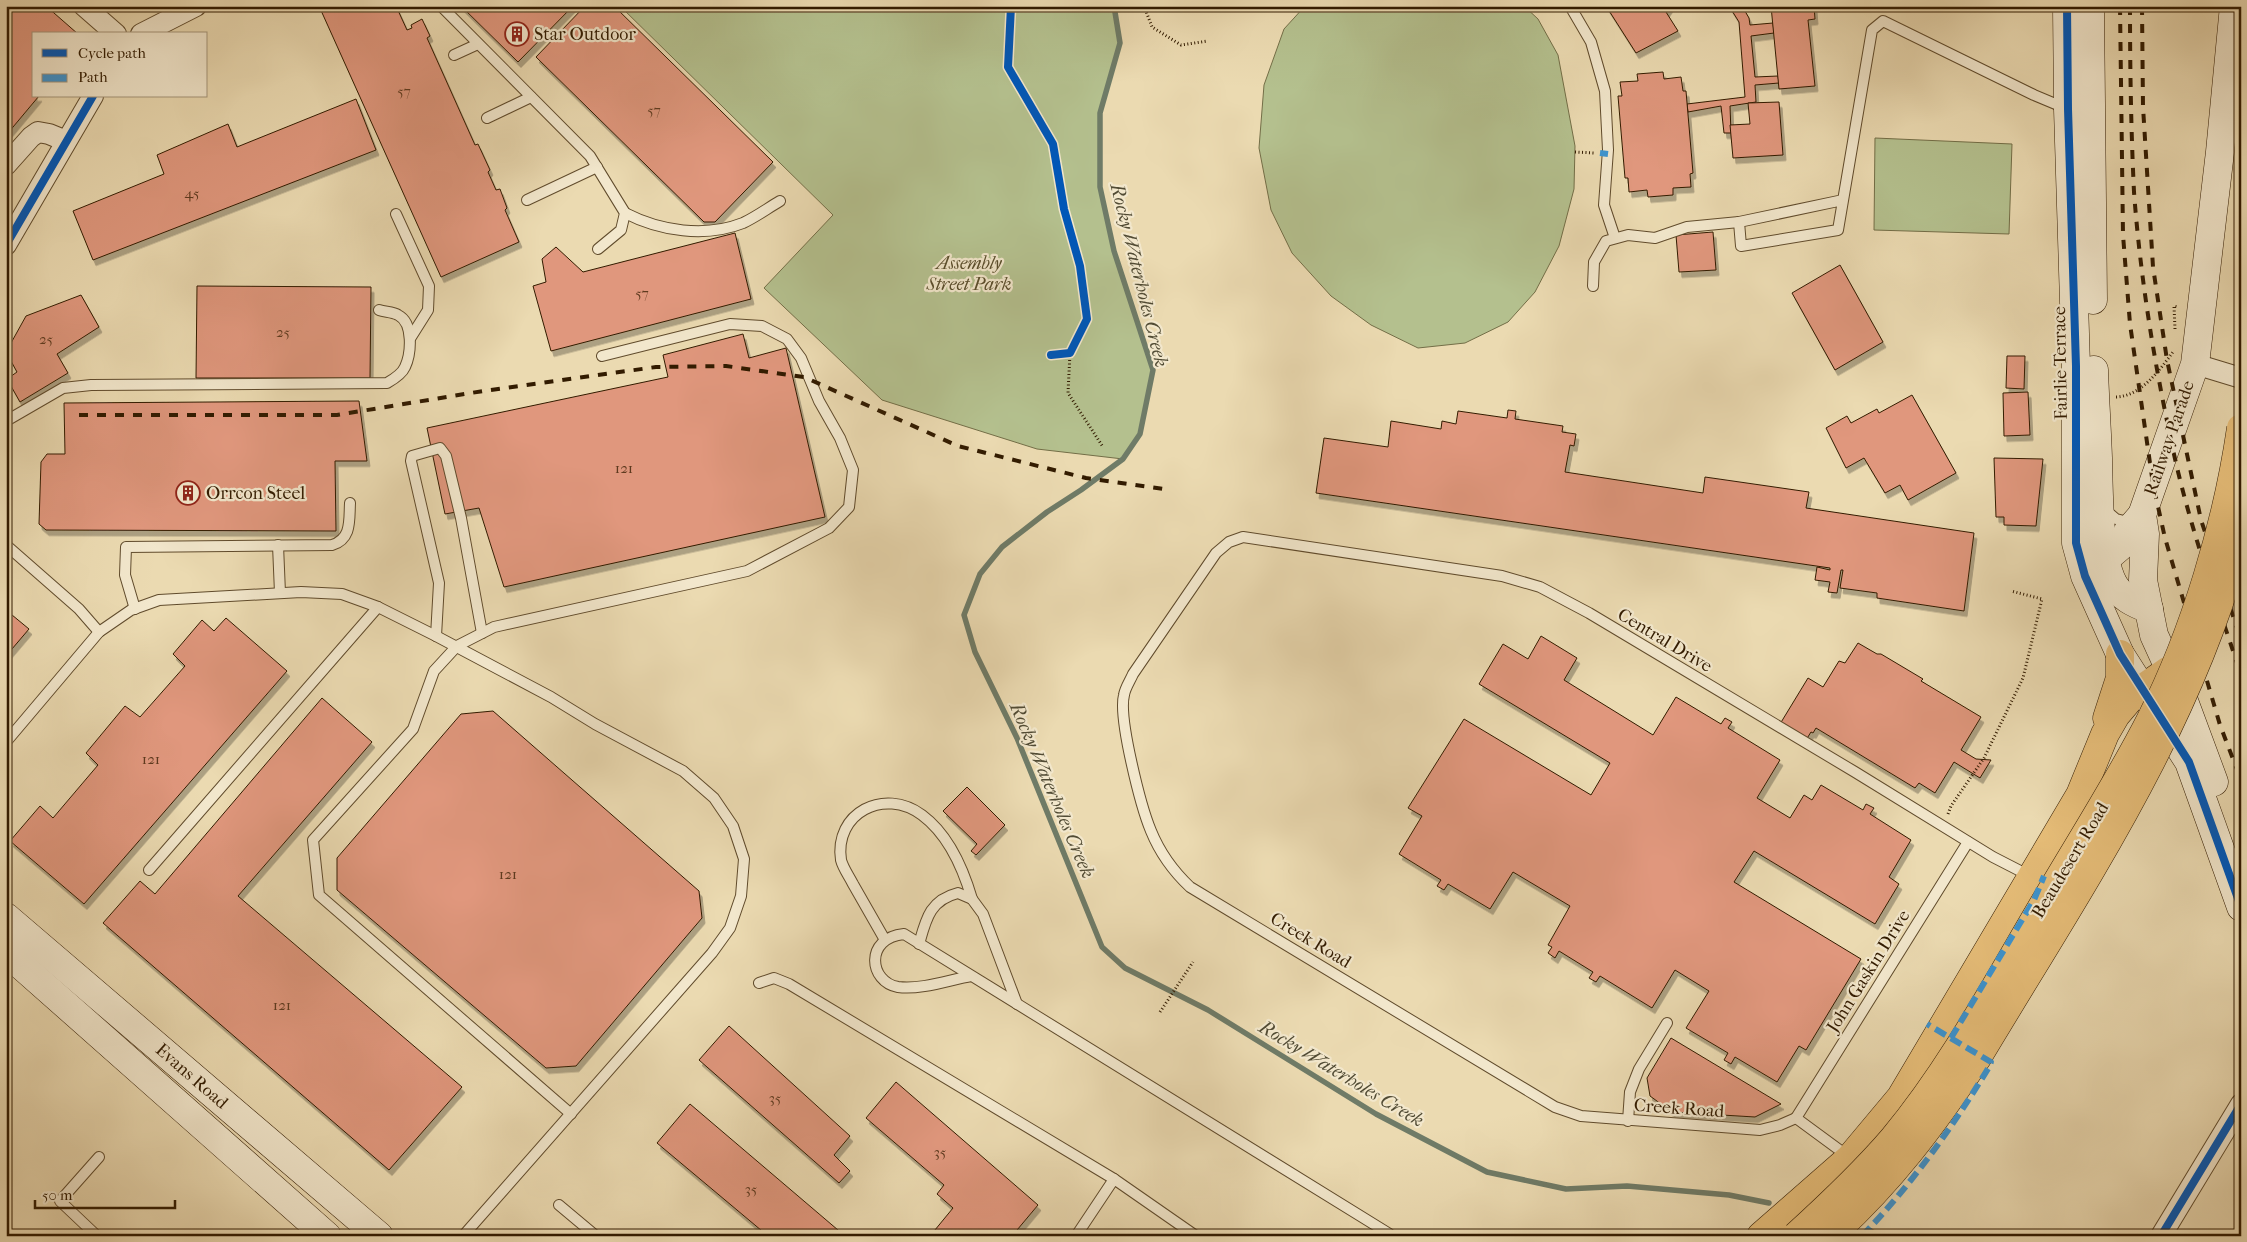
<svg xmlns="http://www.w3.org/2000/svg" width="2247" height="1242" viewBox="0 0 2247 1242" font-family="'IM FELL French Canon',serif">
<defs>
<filter id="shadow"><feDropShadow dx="3" dy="5.5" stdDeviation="0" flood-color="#0004"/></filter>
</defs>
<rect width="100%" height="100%" fill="#ebdab1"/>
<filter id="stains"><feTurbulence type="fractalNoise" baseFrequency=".004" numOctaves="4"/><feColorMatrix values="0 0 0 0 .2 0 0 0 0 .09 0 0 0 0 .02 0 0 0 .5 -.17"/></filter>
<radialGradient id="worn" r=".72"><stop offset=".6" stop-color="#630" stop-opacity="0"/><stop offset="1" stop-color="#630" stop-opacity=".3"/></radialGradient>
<g fill="#b4c08e" stroke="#736e47">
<path d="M620 6H1114L1120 43 1100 113V187L1114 251 1153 370 1140 434 1123 459 1037 449 882 400 764 288 833 215Z"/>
<path d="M1305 6H1524L1538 19 1558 55 1575 146 1574 189 1559 246 1535 292 1508 322 1465 343 1418 348 1371 325 1331 296 1292 253 1271 210 1259 148 1264 85 1284 29Z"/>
<path d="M1875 138 2012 144 2009 234 1874 230Z"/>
</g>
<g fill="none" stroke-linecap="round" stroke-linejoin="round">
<g stroke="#6f7b67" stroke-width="5.5">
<path d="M1114 6 1120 43 1100 113V187L1114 251 1153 370 1140 434 1123 459 1081 490 1047 512 1002 547 980 574 964 615 975 652 1017 738 1102 947 1125 968 1208 1010 1376 1114 1487 1172 1566 1189 1627 1186 1729 1195 1769 1203"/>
<path d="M1871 1231 1879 1236"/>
</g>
</g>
<g fill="#e0977d" stroke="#321b00" filter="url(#shadow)">
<path d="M6 6H46L78 34H34V96H39L8 133 6 132Z"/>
<path d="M319 6H396L407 30 412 28 411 25 422 19 430 36 427 38 475 145 478 144 490 170 488 172 496 190 500 189 507 208 505 210 519 242 441 277Z"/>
<path d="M461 6H573L518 62Z"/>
<path d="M585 6H614L773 162 715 222H704L536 57Z"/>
<path d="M1606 6H1670L1666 12 1678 31 1636 53Z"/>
<path d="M1729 6H1742L1749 18 1750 25 1773 23 1774 33 1751 36 1755 77 1778 76 1779 83 1755 85 1756 102 1730 106 1731 133H1724L1721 106 1688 112 1687 104 1745 97 1739 22Z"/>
<path d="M1771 6H1814L1815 19 1808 20 1815 86 1779 89Z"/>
<path d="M1663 72 1664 79 1681 77 1683 91H1686L1693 173 1690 174 1691 187 1673 188V195L1648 197 1647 190 1629 192 1628 178H1625L1618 96H1622L1620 82 1638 81 1637 74Z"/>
<path d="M356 99 376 150 93 260 73 211 164 174 157 155 228 124 237 147Z"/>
<path d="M1779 102 1783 155 1733 158 1730 125 1750 124 1748 103Z"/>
<path d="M1713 232 1716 270 1679 272 1676 235Z"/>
<path d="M735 233 751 299 551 351 533 286 546 282 542 259 556 247 583 272Z"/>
<path d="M1840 265 1883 342 1835 370 1792 293Z"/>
<path d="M197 286 371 287 370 378H196Z"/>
<path d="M81 295 99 327 57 354 68 373 20 402 7 379 17 372 6 352 26 316Z"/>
<path d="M743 334 749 358 786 348 825 517 504 587 479 508 445 514 427 428 668 377 663 355Z"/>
<path d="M2007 356H2025L2024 389 2006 388Z"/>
<path d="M2028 392 2030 435 2004 436 2003 393Z"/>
<path d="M1912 395 1956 473 1908 500 1900 485 1885 493 1864 458 1846 468 1826 428 1847 416 1851 423 1877 409 1879 413Z"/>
<path d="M359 401 367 461H335L336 531 46 530 39 524 41 462 47 454H65L64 403Z"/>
<path d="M1508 410 1516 411 1515 419 1563 426 1562 432 1576 434 1574 446 1570 445 1565 472 1703 493 1705 477 1809 492 1806 508 1974 533 1964 611 1877 598V593L1840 588 1843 570H1841L1837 593 1828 592 1830 582 1815 580 1817 567 1830 570V568L1316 493 1324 438 1388 447 1391 421 1441 429 1442 421 1456 424 1458 411 1507 418Z"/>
<path d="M1994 458 2043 459 2036 526 2004 525V517H1996Z"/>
<path d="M6 610 29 629 6 656Z"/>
<path d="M226 618 287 671 84 904 10 841 40 806 53 818 98 765 86 753 125 706 140 717 185 666 173 654 202 620 214 631Z"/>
<path d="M1541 636 1577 658 1564 680 1653 735 1676 697 1721 724 1725 718 1732 722 1728 728 1780 760 1757 798 1790 818 1804 795 1812 800 1821 785 1863 810 1866 804 1874 808 1870 814 1911 840 1889 877 1899 884 1875 924 1754 851 1734 882 1861 959 1806 1050 1799 1046 1777 1082 1735 1057 1731 1064 1724 1060 1728 1053 1686 1028 1709 991 1675 970 1652 1008 1600 976 1596 982 1589 978 1593 972 1559 951 1555 958 1548 953 1552 947 1548 945 1570 906 1513 872 1490 909 1448 884 1444 890 1437 886 1441 880 1399 854 1422 816 1408 808 1464 719 1591 795 1610 763 1479 684 1503 644 1528 659Z"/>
<path d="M1858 643 1877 654H1881L1923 679 1921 681 1981 717 1961 750 1976 759 1991 760 1980 778 1954 762 1935 793 1919 783 1915 788 1816 728 1813 733 1811 732 1806 740 1780 724 1808 678 1823 687 1839 661 1845 663Z"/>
<path d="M322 698 372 742 238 896 462 1087 389 1170 103 923 140 881 155 894Z"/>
<path d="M493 711 699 891 702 918 576 1066 546 1068 337 890V858L461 714Z"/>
<path d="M967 787 1005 825 976 855 971 851 977 844 943 811Z"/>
<path d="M729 1026 850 1136 834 1155 850 1171 839 1183 699 1060Z"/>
<path d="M1671 1038 1781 1104 1755 1117 1672 1112 1650 1096 1647 1078Z"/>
<path d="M896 1082 1038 1205 1012 1236H930L953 1208 937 1194 944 1185 866 1118Z"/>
<path d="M690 1104 845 1236H768L657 1143Z"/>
</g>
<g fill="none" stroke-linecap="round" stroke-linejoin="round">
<g stroke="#604b2c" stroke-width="12">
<g id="lane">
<path d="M441 6 590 156 625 213 621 230 598 249"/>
<path d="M1570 6 1591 42 1605 91 1608 150 1604 205 1615 238"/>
<path d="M454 55 478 44"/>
<path d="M487 118 531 97"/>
<path d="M527 200 597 167"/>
<path d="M1843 200 1739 222 1741 246 1838 230 1872 30 1883 21 2034 95 2065 108"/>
<path d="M625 213C660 231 705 238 743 223 756 217 768 208 780 201"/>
<path d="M396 214 429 286 428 310 411 337"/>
<path d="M1593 286 1594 262 1606 241 1628 235 1655 238 1687 227 1739 222"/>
<path d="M6 421 63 388 91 385 387 383C394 379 402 374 405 367 411 354 414 323 398 315 393 312 385 312 379 310"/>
<path d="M2103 508 2116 519 2132 523"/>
<path d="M6 545 79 609 99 632"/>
<path d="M278 545 280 593"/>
<path d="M135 609 125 575 126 547 332 545C352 539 349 520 350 503"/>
<path d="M436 636 439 583 411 461 412 456 440 448 446 456 461 518 482 633"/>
<path d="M6 742 99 632 131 610 159 600 301 592 342 594 378 607 436 636 551 697 595 724 683 771 714 798 733 826 744 859 741 896 730 928 712 953 463 1236"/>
<path d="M149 870 378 607"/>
<path d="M885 940C874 921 864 903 853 884 849 876 843 868 841 860 834 813 884 787 922 815 949 835 963 868 972 899"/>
<path d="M919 944C926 919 930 900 958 893L972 899 983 914 1017 1004"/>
<path d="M971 976C949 980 921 990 898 987 869 982 864 938 904 934L1388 1233 1392 1236"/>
<path d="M759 983 774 978 789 984 1114 1179"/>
<path d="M571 1114 319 895 313 840 413 729 434 671 457 646 494 627 747 571 829 528 849 507 853 470 840 438 819 401 801 358 787 339 762 326 730 324 602 356"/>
<path d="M1796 1118 1780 1125 1760 1130 1581 1116 1555 1107 1190 887C1173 871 1160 853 1151 831 1141 807 1118 718 1124 695 1125 688 1130 681 1133 674L1216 553 1229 542 1243 537 1502 576 1540 587 1589 613 1855 772 1993 857 2030 876"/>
<path d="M1796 1118 1968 842"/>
<path d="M1796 1118 1849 1157"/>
<path d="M1628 1121 1630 1092 1639 1069 1667 1023"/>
<path d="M559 1205 596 1236"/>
<path d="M97 1236 60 1201 99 1157"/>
<path d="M1076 1236 1114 1179 1196 1236"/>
</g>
</g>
<g stroke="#604b2c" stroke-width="22">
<g id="street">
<path d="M84 6 116 34"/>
<path d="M141 34 196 6"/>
<path d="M6 165 31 137 38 132 49 134 66 141"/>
<path d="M6 245 93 96"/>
<path d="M2195 364 2241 378"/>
<path d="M2161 1236 2241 1104"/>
</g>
</g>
<g stroke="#321b00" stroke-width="29">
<g id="secondary">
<path d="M2067 6 2068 109 2076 366V543L2085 576 2120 654 2189 762 2241 907"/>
<path d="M2090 6 2093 300"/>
<path d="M2094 370C2095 400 2097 429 2098 458 2099 491 2098 554 2113 583 2120 597 2135 604 2149 609"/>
<path d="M2095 568 2122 545 2128 531 2142 515"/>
<path d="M2214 782 2184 701 2154 635 2143 580 2145 534 2142 515 2195 364 2220 152 2234 6"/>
<path d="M6 917 379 1236"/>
<path d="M6 952 327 1236"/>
</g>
</g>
<g stroke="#321b00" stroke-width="29">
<g id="highway">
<path d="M2107 718 2120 678V654"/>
<path d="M1761 1236 1850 1158 1901 1097 2080 795 2105 734 2116 715 2133 695 2169 670"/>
</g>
</g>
<g stroke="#321b00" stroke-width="3" stroke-dasharray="1 2.5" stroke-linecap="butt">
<path d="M1144 6 1152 27 1181 45 1208 41"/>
<path d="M1575 152 1594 153"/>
<path d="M2175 329 2174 306 2178 307"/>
<path d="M1070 353 1068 393 1103 447"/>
<path d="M2116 397C2141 396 2159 371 2173 352"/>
<path d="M1948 814 1951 806 1984 758 2023 678 2042 599 2011 591"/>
<path d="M1160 1012 1193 962"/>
</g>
<use href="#lane" stroke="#f2e7cc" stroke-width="10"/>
<use href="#street" stroke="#f2e7cc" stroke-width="20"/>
<use href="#secondary" stroke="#f2e7cc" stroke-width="28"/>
<use href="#highway" stroke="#e6bd78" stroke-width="28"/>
<g stroke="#321b00" stroke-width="4" stroke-dasharray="9 9" stroke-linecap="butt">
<path d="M2120 6 2123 235 2130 324 2153 484 2165 538 2220 725 2241 780"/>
<path d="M2130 6C2130 68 2131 130 2134 192 2140 273 2153 356 2170 435 2186 517 2215 596 2241 675"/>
<path d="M2142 6 2143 107 2153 267 2167 360 2201 520 2241 640"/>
<path d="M79 415H337L483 391 656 367 726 366 804 377 958 446 1086 478 1171 490"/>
</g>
<g stroke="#321b00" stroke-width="29" stroke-linecap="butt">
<g id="highway-bridge">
<path d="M1796 1236C1830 1205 1863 1174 1893 1139 1953 1067 1997 983 2045 902 2080 842 2119 782 2151 719 2195 632 2227 524 2241 428"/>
<path d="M1830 1236C1890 1182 1933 1124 1977 1058 2078 889 2193 723 2241 529"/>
</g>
</g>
<use href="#highway-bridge" stroke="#e6bd78" stroke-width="28"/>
<g stroke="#3d94d0" stroke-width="6" stroke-dasharray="12 6" stroke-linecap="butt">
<path d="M1600 153 1608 154"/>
<path d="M1951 1038 2034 900 2044 876"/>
<path d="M1862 1236C1912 1184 1952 1128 1989 1067L1991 1062 1927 1024"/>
</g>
<g stroke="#f2e7cc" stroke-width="11">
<g id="cycleway">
<path d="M1011 6 1008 67 1053 144 1064 209 1080 266 1087 319 1070 353 1051 355"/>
<path d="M2067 6 2068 109 2076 366V543L2085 576 2120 654 2189 762 2241 907"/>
<path d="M6 245 93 96"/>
<path d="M2161 1236 2241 1104"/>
</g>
</g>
<use href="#cycleway" stroke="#0057b8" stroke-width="8"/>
</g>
<defs>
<g id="building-ring" transform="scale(1.25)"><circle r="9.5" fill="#f2e7cc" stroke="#8f2418" stroke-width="1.5"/><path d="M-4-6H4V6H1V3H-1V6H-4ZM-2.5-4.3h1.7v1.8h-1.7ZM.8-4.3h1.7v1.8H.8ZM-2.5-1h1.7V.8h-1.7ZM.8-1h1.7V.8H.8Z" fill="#8f2418"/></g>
</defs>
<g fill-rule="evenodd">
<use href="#building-ring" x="517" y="34"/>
<use href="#building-ring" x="188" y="493"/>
</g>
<g text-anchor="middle" stroke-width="4.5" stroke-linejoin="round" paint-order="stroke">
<g font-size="15" fill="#5e3a1f">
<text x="404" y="96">57</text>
<text x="654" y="115">57</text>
<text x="192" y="198">45</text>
<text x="642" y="298">57</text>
<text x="283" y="337">25</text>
<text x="46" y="344">25</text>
<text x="624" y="473">121</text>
<text x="151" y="764">121</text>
<text x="508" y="879">121</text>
<text x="282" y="1010">121</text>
<text x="775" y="1103">35</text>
<text x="940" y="1157">35</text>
<text x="751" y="1194">35</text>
</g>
<g font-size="18" fill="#321b00" stroke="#f2e7cc" text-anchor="start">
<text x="534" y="40">Star Outdoor</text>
<text x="206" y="499">Orrcon Steel</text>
</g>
<g font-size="18" font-style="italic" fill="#594d2b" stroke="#f2e7cc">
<text x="969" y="269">Assembly<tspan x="969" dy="21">Street Park</tspan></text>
</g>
<g font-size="18" fill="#321b00" stroke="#f2e7cc">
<text transform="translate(2060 363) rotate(-91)" y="6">Fairlie Terrace</text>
<text transform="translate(2169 438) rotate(-71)" y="6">Railway Parade</text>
<text transform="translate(1665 640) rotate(31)" y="6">Central Drive</text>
<text transform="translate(2070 860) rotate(-59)" y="6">Beaudesert Road</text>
<text transform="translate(1311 940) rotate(31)" y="6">Creek Road</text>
<text transform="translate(1868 971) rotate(-58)" y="6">John Gaskin Drive</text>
<text transform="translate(192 1076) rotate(41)" y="6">Evans Road</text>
<text transform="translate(1679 1108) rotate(4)" y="6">Creek Road</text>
</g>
<g font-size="19" font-style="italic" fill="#514b34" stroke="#f2e7cc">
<text transform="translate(1140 275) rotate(76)" y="7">Rocky Waterholes Creek</text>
<text transform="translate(1053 790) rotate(67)" y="7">Rocky Waterholes Creek</text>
<text transform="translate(1342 1073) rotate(31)" y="7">Rocky Waterholes Creek</text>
</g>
</g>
<rect width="2247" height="1242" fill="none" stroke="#ebdab1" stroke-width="25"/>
<rect x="8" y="8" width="2232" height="1227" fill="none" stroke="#321b00" stroke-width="2.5"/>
<rect x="12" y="12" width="2222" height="1217" fill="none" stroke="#321b00"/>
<rect x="32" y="32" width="175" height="65" fill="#f2e7cc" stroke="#a5957a"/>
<rect x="42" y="49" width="25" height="8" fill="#0057b8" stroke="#a5957a"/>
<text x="78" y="58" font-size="15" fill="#321b00">Cycle path</text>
<rect x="42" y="74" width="25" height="8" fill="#3d94d0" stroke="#a5957a"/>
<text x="78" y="82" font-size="15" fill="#321b00">Path</text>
<path d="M35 1200v8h140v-8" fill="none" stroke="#321b00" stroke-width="2.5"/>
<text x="42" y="1200" font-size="15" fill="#321b00" stroke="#f2e7cc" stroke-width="4" paint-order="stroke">50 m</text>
<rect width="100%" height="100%" filter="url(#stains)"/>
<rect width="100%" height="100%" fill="url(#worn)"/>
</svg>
